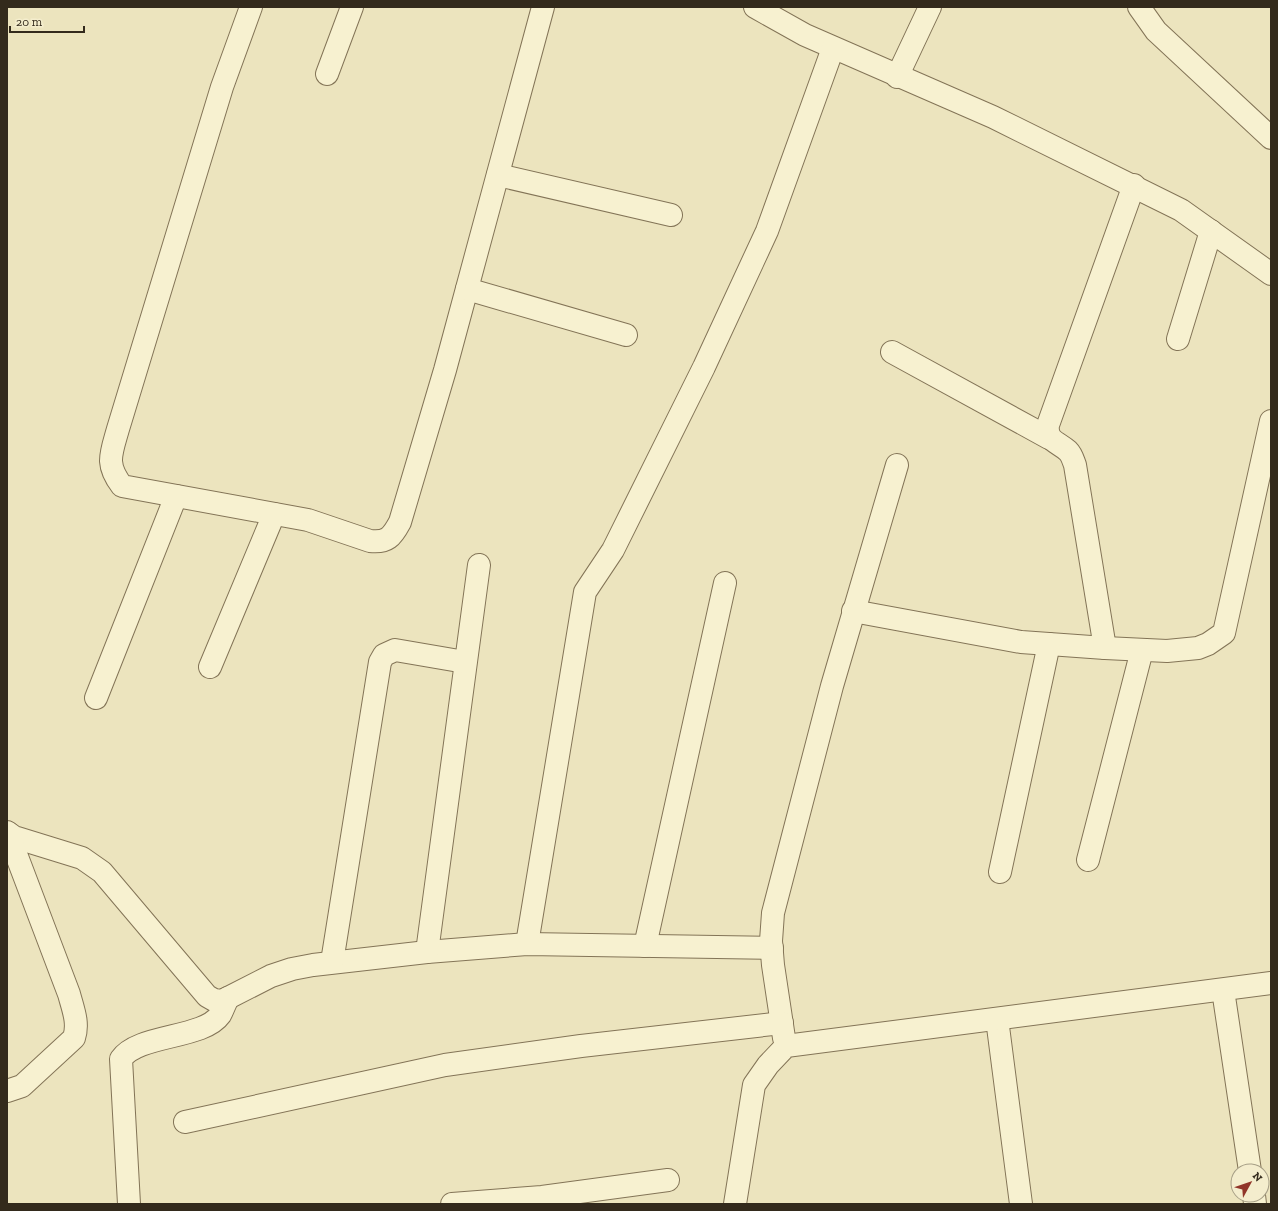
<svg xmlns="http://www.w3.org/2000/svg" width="1278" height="1211" viewBox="0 0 1278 1211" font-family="'Zilla Slab',serif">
<rect width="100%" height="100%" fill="#ece4be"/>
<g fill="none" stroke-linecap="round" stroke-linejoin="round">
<g stroke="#837457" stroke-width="24">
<g id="minor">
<path d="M251 7 222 87 118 429C111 454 105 464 122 486L308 520 370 541C387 543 392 537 400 522L445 370 543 7"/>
<path d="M755 7 805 35 993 117 1181 210 1271 274"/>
<path d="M1139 7 1156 31 1271 138"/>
<path d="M327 74 352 7"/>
<path d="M897 77 930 7"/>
<path d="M498 175 671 215"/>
<path d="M467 289 626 335"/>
<path d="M1178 339 1211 231"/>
<path d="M892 352 1049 438"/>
<path d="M853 611 1021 642 1105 648 1167 651 1198 648 1208 644 1224 633 1271 421"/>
<path d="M1105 648 1075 465C1073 460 1072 455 1068 451 1058 442 1046 441 1048 425L1134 185"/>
<path d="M210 667 274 514"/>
<path d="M96 698 176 496"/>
<path d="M7 832 14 837 82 858 102 872 207 996 214 1000 222 1001 271 976 292 969 313 965 427 952 527 944 772 948"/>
<path d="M1088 860 1142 650"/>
<path d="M1000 872 1049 644"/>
<path d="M527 944 585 592 613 550 704 367 767 231 833 48"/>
<path d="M645 946 725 583"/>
<path d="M427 952 479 565"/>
<path d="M332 962 380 662 384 655 395 650 465 662"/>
<path d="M1223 990 1250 1171"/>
<path d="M997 1019 1021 1204"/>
<path d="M784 1038 773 965 771 941 773 913 832 686 897 465"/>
<path d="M7 1091 22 1086 74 1038C79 1023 73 1009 69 994L8 833"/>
<path d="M185 1122 445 1065 581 1046 782 1023"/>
<path d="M1254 1195 1255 1204"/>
<path d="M129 1204 121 1059C138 1034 203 1039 220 1015 223 1010 225 1003 228 998"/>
<path d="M452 1204 542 1197 668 1180"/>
<path d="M735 1204 754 1085 768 1065 786 1046 1271 983"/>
</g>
</g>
<use href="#minor" stroke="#f7f1d0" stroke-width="22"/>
</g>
<rect width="1278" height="1211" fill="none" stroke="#332a1c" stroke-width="16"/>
<g transform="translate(1250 1183) rotate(50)"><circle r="19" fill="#f4edcd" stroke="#a79f86"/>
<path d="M0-3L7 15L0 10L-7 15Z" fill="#913529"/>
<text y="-6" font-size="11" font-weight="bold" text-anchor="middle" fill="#332a1c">N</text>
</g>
<path d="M10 26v6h74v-6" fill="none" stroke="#332a1c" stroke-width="2"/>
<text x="16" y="26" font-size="12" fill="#332a1c" stroke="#f4edcd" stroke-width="3" paint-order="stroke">20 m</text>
</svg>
